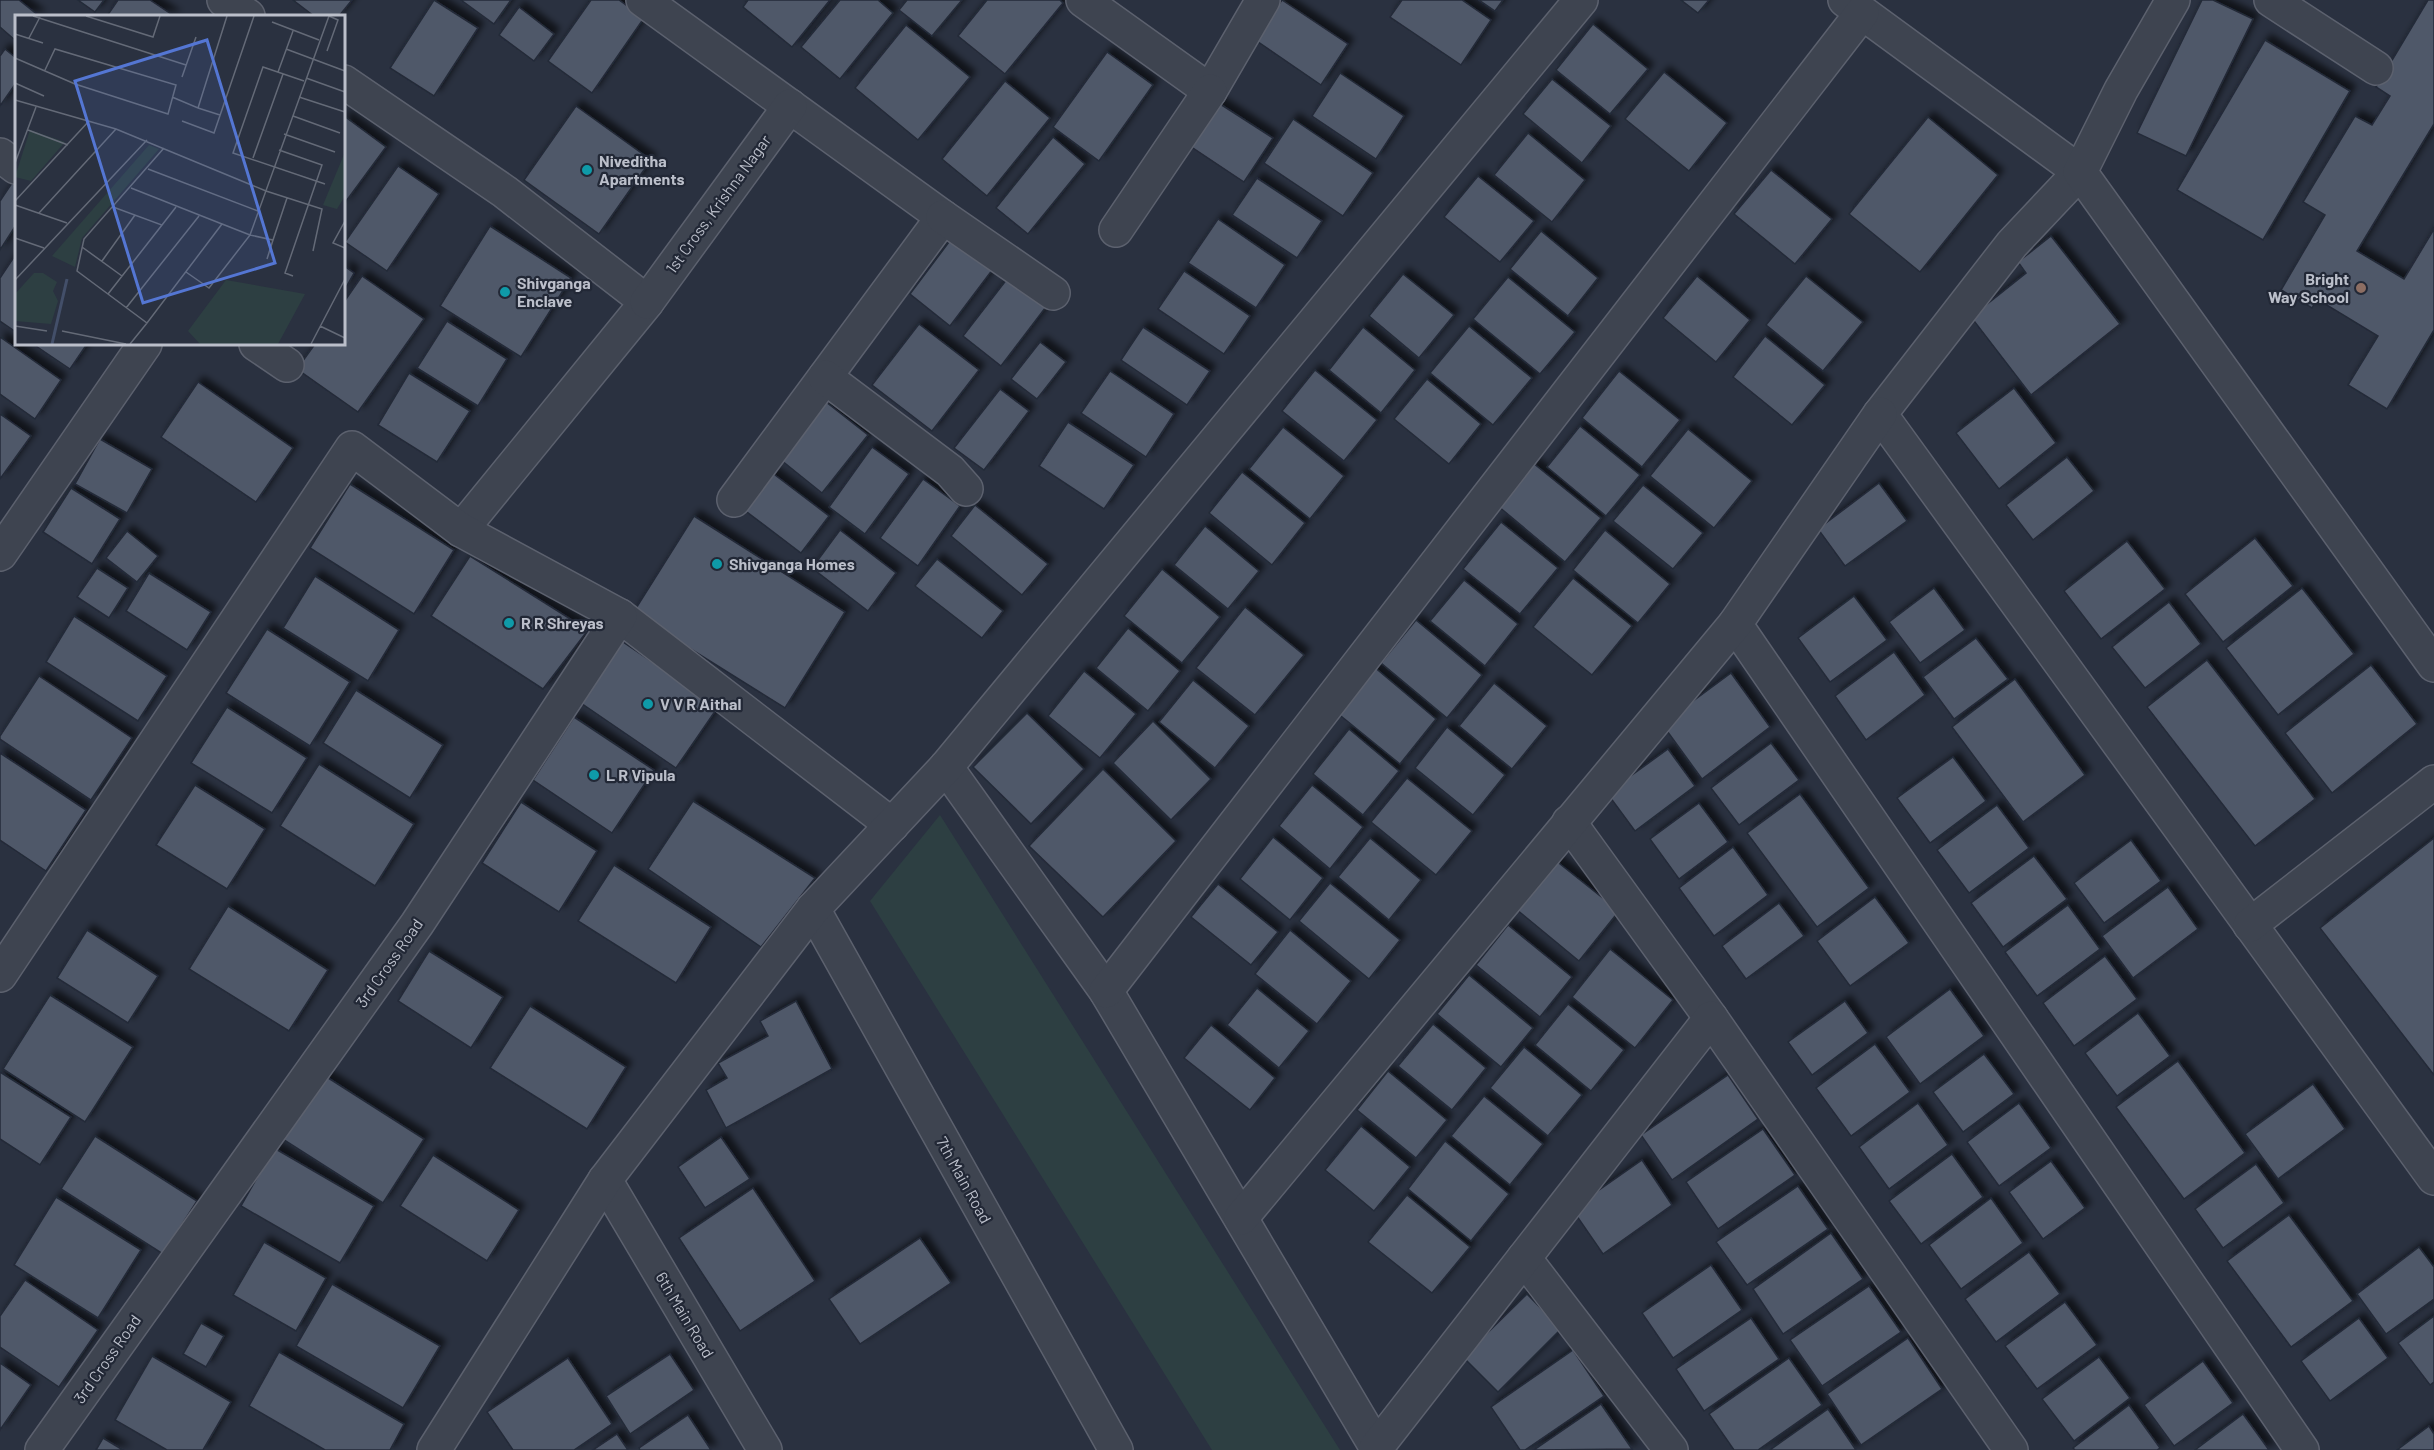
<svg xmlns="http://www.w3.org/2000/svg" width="2434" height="1450" viewBox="0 0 2434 1450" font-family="Barlow,sans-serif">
<defs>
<filter id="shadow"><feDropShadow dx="5.5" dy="-5.5" stdDeviation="3" flood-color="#0009"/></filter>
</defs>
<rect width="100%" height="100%" fill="#2a3140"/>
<path fill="#2d3f42" d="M940 815 1340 1450H1212L870 901Z"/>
<g fill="#505869" stroke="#242a38" stroke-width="1.5" filter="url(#shadow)">
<path d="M0 0H19L39 16H16V41L0 27Z"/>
<path d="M78 0H104L95 12Z"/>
<path d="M118 0H150L174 16H107Z"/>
<path d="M293 0H352L339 16H314Z"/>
<path d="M434 0 478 28 434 96 390 68Z"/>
<path d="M461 0H511L494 24Z"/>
<path d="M591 0H619L644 18 592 93 548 61Z"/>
<path d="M748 0H830L792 47 743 7Z"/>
<path d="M840 0H878L893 13 840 79 801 47Z"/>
<path d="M907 0H962L932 36 899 10Z"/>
<path d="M987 0H1060L1063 3 1005 74 958 36Z"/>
<path d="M1282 0 1348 44 1321 85 1254 39Z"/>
<path d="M1402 0H1462L1491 20 1461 65 1390 17Z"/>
<path d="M1479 0H1503L1495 11Z"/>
<path d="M1681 0H1709L1698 13Z"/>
<path d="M2202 0H2213L2253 19 2186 156 2137 133Z"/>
<path d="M2428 0H2434V124L2357 251 2404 279 2434 229V330L2387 409 2348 385 2378 336 2317 299 2312 308 2281 290 2325 215 2303 202 2355 116 2372 125 2390 96 2376 87Z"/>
<path d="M519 7 554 34 534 61 499 35Z"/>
<path d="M1593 24 1648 69 1610 114 1556 70Z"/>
<path d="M906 25 970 77 918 140 855 88Z"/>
<path d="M2265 40 2350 91 2263 240 2177 190Z"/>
<path d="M5 49 16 58V83L0 106V56Z"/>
<path d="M1107 52 1153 85 1099 161 1053 127Z"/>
<path d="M1664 72 1727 123 1689 171 1625 119Z"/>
<path d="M1340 73 1404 116 1376 159 1312 116Z"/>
<path d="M1552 79 1611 126 1582 163 1523 114Z"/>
<path d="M1005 81 1050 118 987 196 942 159Z"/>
<path d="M1217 102 1273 138 1244 182 1190 146Z"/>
<path d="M576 106 651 160 599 234 524 180Z"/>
<path d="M344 116 386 147 344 204Z"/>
<path d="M1928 117 1998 175 1920 272 1849 214Z"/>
<path d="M1293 119 1373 173 1343 216 1264 163Z"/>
<path d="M1528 133 1585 180 1552 222 1494 175Z"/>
<path d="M1053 137 1085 164 1028 234 996 208Z"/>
<path d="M398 166 439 194 387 271 345 242Z"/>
<path d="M1771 170 1832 219 1795 264 1734 214Z"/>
<path d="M1478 176 1534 221 1500 262 1444 217Z"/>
<path d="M1257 178 1322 221 1297 258 1232 215Z"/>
<path d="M12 183 16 186V225L0 250V201Z"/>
<path d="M1218 219 1285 265 1256 308 1188 263Z"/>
<path d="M490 226 571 278 521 357 440 306Z"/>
<path d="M1541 231 1598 278 1568 316 1510 269Z"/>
<path d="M2051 236 2120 324 2031 395 1971 317 2026 273 2018 262Z"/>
<path d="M952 238 993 269 950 326 910 294Z"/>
<path d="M16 254V332L0 321V278Z"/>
<path d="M344 266 354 273 344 291Z"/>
<path d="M1014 270 1052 299 1001 366 963 336Z"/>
<path d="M1184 271 1250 316 1224 354 1158 309Z"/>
<path d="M1403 274 1454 315 1419 358 1369 316Z"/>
<path d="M362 276 424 319 358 412 297 369 315 344H344V302Z"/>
<path d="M1697 276 1750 320 1716 362 1663 318Z"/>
<path d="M1806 276 1863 322 1823 371 1766 325Z"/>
<path d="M1508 277 1575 332 1540 374 1473 319Z"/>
<path d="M447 321 507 359 478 406 417 368Z"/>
<path d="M919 324 979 370 932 431 872 385Z"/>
<path d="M1469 326 1532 378 1493 425 1430 373Z"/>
<path d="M1143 327 1210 371 1187 405 1121 360Z"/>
<path d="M1363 327 1415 370 1381 413 1329 370Z"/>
<path d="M1765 336 1825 385 1792 425 1733 377Z"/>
<path d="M0 337 61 380 35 419 0 394Z"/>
<path d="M1040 342 1066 362 1037 399 1011 379Z"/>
<path d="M33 344H87L70 369Z"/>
<path d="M1315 370 1377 420 1344 461 1282 411Z"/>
<path d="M1110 371 1174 414 1146 457 1081 413Z"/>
<path d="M1619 371 1680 420 1642 467 1582 418Z"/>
<path d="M409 373 470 411 437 462 378 425Z"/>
<path d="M1427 379 1481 424 1449 464 1394 419Z"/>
<path d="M198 382 293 448 256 502 161 437Z"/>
<path d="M2014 388 2056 443 1999 489 1956 433Z"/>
<path d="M1000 389 1029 411 984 470 954 448Z"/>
<path d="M826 402 868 435 822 493 781 460Z"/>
<path d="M0 414 31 436 0 479Z"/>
<path d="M1068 422 1134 465 1104 509 1039 466Z"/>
<path d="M1580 426 1640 475 1606 516 1547 467Z"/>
<path d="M1283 427 1344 476 1310 519 1249 469Z"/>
<path d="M1688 429 1752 481 1714 528 1650 476Z"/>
<path d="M100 439 152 469 127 513 75 484Z"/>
<path d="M872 447 909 474 865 534 829 507Z"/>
<path d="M2067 457 2094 491 2033 540 2006 505Z"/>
<path d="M1533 463 1601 518 1565 562 1498 506Z"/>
<path d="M771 472 829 516 801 553 743 509Z"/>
<path d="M1242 472 1305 523 1272 565 1209 513Z"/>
<path d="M923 479 960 506 918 566 880 538Z"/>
<path d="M1879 483 1907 521 1845 566 1818 529Z"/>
<path d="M350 484 454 550 414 614 310 548Z"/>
<path d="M1643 485 1703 533 1673 569 1613 521Z"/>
<path d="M71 488 120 519 92 564 43 532Z"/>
<path d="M975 505 1048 564 1022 595 951 536Z"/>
<path d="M694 516 845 612 785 708 633 613Z"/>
<path d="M1501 522 1558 568 1520 614 1463 569Z"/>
<path d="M1205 526 1259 571 1228 609 1174 565Z"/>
<path d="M840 530 896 573 868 611 812 568Z"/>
<path d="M1605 530 1670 584 1638 623 1573 570Z"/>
<path d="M127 531 158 556 137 582 106 558Z"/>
<path d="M2255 538 2293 586 2223 642 2185 594Z"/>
<path d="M2127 541 2165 589 2101 639 2064 591Z"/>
<path d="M470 556 588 630 543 689 431 616Z"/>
<path d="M937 559 1003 611 982 638 915 586Z"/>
<path d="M97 568 128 588 109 618 77 597Z"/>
<path d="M1162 569 1220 617 1182 663 1124 616Z"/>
<path d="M149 573 211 612 187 650 126 611Z"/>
<path d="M315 576 399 630 368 681 283 628Z"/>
<path d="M1573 578 1632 626 1592 675 1533 627Z"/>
<path d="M1464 580 1518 624 1485 666 1430 621Z"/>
<path d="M1934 588 1965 630 1920 663 1889 622Z"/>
<path d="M2302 588 2354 654 2278 715 2226 648Z"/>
<path d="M1854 596 1887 640 1830 682 1798 638Z"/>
<path d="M2169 602 2201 644 2145 688 2112 647Z"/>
<path d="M1245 607 1304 655 1255 715 1196 668Z"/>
<path d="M74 616 167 676 138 721 46 662Z"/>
<path d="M1416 620 1482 675 1447 718 1381 663Z"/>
<path d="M1128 628 1180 671 1148 711 1096 668Z"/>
<path d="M267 629 350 682 310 746 226 693Z"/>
<path d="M1976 638 2008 679 1954 719 1923 677Z"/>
<path d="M620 640 718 707 676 768 578 701Z"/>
<path d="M1894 652 1925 695 1866 740 1835 696Z"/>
<path d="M2207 660 2315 799 2255 846 2147 707Z"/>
<path d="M2371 665 2417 724 2332 793 2285 733Z"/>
<path d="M1373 666 1436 719 1400 764 1336 712Z"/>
<path d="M1084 671 1136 714 1100 758 1048 716Z"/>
<path d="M1731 673 1770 727 1702 779 1662 724Z"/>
<path d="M39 676 132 738 91 800 0 739V736Z"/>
<path d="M2015 679 2085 775 2023 822 1952 727Z"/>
<path d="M1193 680 1249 726 1215 768 1159 722Z"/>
<path d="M1494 683 1547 726 1512 769 1459 726Z"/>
<path d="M356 690 443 745 410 798 323 743Z"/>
<path d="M227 707 307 758 272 813 191 763Z"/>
<path d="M1027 713 1084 769 1031 824 973 767Z"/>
<path d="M574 717 654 770 612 833 533 780Z"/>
<path d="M1153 721 1211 779 1171 820 1113 763Z"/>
<path d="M1447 727 1505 775 1473 815 1415 768Z"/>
<path d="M1349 729 1399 771 1363 815 1313 774Z"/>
<path d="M1771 743 1799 780 1739 825 1711 788Z"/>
<path d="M1668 749 1695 786 1635 831 1607 793Z"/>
<path d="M0 753 86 810 46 871 0 840Z"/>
<path d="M1953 757 1986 801 1930 843 1897 798Z"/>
<path d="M319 764 414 824 375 886 280 826Z"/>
<path d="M1103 769 1176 841 1103 917 1029 846Z"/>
<path d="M1407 778 1472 831 1436 875 1371 822Z"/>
<path d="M195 785 265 829 227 889 156 845Z"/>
<path d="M1312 785 1363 827 1330 869 1279 826Z"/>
<path d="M1800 794 1869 888 1817 927 1747 833Z"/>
<path d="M693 801 815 878 761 947 648 869Z"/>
<path d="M521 802 597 851 559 912 482 863Z"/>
<path d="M1699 803 1728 842 1679 879 1650 839Z"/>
<path d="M1997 805 2029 848 1969 893 1937 850Z"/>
<path d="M1273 837 1323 878 1290 920 1240 879Z"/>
<path d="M1370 838 1421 880 1389 920 1338 877Z"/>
<path d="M2434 838V1075L2320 928Z"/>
<path d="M2131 840 2161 881 2104 923 2074 883Z"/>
<path d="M1733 847 1768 895 1714 936 1679 888Z"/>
<path d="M2034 856 2067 899 2003 947 1971 903Z"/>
<path d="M1555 860 1619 911 1579 961 1516 909Z"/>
<path d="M614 865 711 927 676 983 578 921Z"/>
<path d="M1330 883 1400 940 1369 979 1299 921Z"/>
<path d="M1218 884 1278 932 1251 965 1191 917Z"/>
<path d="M2168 887 2198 929 2133 978 2102 936Z"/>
<path d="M1875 897 1909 943 1850 986 1817 941Z"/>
<path d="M1779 903 1804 936 1746 979 1722 946Z"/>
<path d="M2068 905 2100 949 2037 996 2005 952Z"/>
<path d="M228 906 328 970 289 1031 189 969Z"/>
<path d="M1508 925 1572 977 1540 1017 1476 965Z"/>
<path d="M87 930 158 976 128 1023 57 978Z"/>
<path d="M1290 930 1351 981 1317 1024 1255 974Z"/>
<path d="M1610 949 1673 1000 1635 1048 1572 997Z"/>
<path d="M429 951 503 997 471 1048 398 1001Z"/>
<path d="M2105 956 2137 999 2074 1046 2043 1003Z"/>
<path d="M1469 975 1533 1028 1501 1067 1437 1014Z"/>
<path d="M1257 988 1309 1031 1279 1068 1227 1025Z"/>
<path d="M1950 989 1984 1036 1920 1084 1886 1037Z"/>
<path d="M50 995 133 1047 85 1122 3 1069Z"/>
<path d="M796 1001 832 1069 726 1128 706 1090 727 1078 718 1063 768 1036 760 1021Z"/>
<path d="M1845 1001 1868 1033 1812 1075 1788 1042Z"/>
<path d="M1568 1004 1624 1050 1591 1091 1535 1045Z"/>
<path d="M530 1006 626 1067 587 1129 490 1068Z"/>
<path d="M2138 1013 2170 1056 2117 1096 2085 1053Z"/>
<path d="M1433 1024 1486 1068 1452 1110 1398 1066Z"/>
<path d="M1211 1025 1275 1078 1250 1110 1184 1058Z"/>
<path d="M1875 1044 1910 1092 1851 1136 1816 1088Z"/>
<path d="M1524 1047 1582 1095 1548 1136 1490 1088Z"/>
<path d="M1984 1054 2014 1094 1963 1132 1933 1092Z"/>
<path d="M2178 1061 2245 1153 2184 1199 2116 1107Z"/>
<path d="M1388 1071 1447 1120 1416 1158 1357 1110Z"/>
<path d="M0 1072 71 1117 40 1165 0 1139Z"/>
<path d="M322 1074 424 1139 383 1203 281 1138Z"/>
<path d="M1728 1075 1758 1119 1672 1180 1641 1135Z"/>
<path d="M2313 1084 2345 1129 2278 1179 2245 1134Z"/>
<path d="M1484 1096 1543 1144 1510 1185 1451 1136Z"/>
<path d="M1918 1103 1948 1145 1889 1189 1859 1147Z"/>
<path d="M2019 1103 2051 1148 1999 1186 1967 1142Z"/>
<path d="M1361 1126 1410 1167 1374 1211 1325 1170Z"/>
<path d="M1763 1129 1795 1175 1718 1229 1686 1182Z"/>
<path d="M95 1136 197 1201 163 1254 61 1189Z"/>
<path d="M721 1137 750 1179 705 1208 678 1167Z"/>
<path d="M1445 1141 1509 1194 1471 1241 1408 1189Z"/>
<path d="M274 1148 374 1206 340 1263 241 1206Z"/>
<path d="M1952 1154 1983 1197 1921 1244 1889 1201Z"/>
<path d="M433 1155 519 1210 487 1261 400 1206Z"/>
<path d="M1642 1160 1672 1205 1603 1254 1572 1209Z"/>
<path d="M2051 1161 2085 1208 2043 1239 2009 1192Z"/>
<path d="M2256 1164 2284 1203 2223 1248 2195 1209Z"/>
<path d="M1798 1186 1828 1229 1747 1285 1716 1242Z"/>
<path d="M753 1188 815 1281 740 1331 679 1238Z"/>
<path d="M1407 1195 1470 1247 1432 1293 1368 1242Z"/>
<path d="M56 1197 141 1250 98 1318 14 1265Z"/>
<path d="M1991 1198 2023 1243 1961 1289 1929 1245Z"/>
<path d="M2289 1215 2353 1301 2291 1347 2227 1261Z"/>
<path d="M1831 1233 1863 1279 1783 1334 1753 1289Z"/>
<path d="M920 1238 951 1283 860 1344 829 1299Z"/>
<path d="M264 1242 326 1278 296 1331 233 1295Z"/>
<path d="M2419 1247 2434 1267V1299L2386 1334 2357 1294Z"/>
<path d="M2029 1252 2060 1294 1996 1342 1965 1299Z"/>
<path d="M1711 1265 1742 1310 1673 1358 1642 1313Z"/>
<path d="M25 1280 98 1330 59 1387 0 1347V1316Z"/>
<path d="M332 1284 440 1346 403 1408 296 1346Z"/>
<path d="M1869 1286 1901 1332 1822 1386 1790 1340Z"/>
<path d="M1527 1294 1561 1329 1498 1392 1463 1357Z"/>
<path d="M2065 1302 2097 1345 2037 1389 2005 1346Z"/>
<path d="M2434 1316V1382L2430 1385 2398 1343Z"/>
<path d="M1751 1318 1779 1359 1704 1411 1676 1369Z"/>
<path d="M2359 1318 2388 1358 2330 1401 2301 1361Z"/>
<path d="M201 1323 224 1336 206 1367 183 1354Z"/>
<path d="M1908 1338 1942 1389 1861 1445 1827 1394Z"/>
<path d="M1573 1350 1604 1396 1525 1450H1520L1491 1407Z"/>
<path d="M279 1352 404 1424 390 1450H325L249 1406Z"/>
<path d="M670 1354 694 1390 630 1434 606 1396Z"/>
<path d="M152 1356 231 1402 203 1450H167L115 1420Z"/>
<path d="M2099 1357 2130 1398 2074 1441 2042 1399Z"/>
<path d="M568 1358 612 1424 574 1450H513L487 1412Z"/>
<path d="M1789 1358 1822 1405 1758 1450H1734L1709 1414Z"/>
<path d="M2203 1361 2233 1403 2174 1446 2144 1405Z"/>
<path d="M0 1363 31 1385 0 1430Z"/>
<path d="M1601 1404 1632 1449 1534 1450Z"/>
<path d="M2129 1405 2160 1448 2157 1450H2075L2073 1448Z"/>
<path d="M1828 1409 1856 1450H1770Z"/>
<path d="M2243 1414 2269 1450H2195Z"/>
<path d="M688 1415 711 1450H640L639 1448Z"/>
<path d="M2429 1426 2434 1434V1450H2397Z"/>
<path d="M617 1434 628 1450H593Z"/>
<path d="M103 1438 123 1450H96Z"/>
</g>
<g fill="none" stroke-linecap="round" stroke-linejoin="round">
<g stroke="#5c616e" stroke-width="36">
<g id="minor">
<path d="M224 0 248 16"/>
<path d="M643 0 943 217 734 500"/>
<path d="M1083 0 1210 91 1263 0"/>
<path d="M1845 0 2080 172 2012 244 1880 414 2434 1178"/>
<path d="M2173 0 2121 90 2080 172 2434 665"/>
<path d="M2271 0 2376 68"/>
<path d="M344 82 505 192 647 302 461 530"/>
<path d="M0 155 16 167"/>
<path d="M943 217 1053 293"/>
<path d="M1116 230 1210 91"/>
<path d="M647 302 790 106"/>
<path d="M256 344 287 365"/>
<path d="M825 377 950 471 966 489"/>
<path d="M0 554 145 344"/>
<path d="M620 616 892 825"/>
<path d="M1735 624 2302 1450"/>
<path d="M946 767 1106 991 1378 1450"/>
<path d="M1569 822 1711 1018"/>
<path d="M813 909 1116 1450"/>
<path d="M2250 925 2434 782"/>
<path d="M0 975 352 448 461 530 620 616 417 924 42 1450"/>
<path d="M1106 991 1862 13"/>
<path d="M605 1180 765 1450"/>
<path d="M1241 1218 1735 624 1880 414"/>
<path d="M1524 1258 1671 1450"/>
<path d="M1376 1448 1711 1018 2011 1450"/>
<path d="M434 1450 605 1180 813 909 946 767 1581 0"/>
</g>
</g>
<use href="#minor" stroke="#3e4450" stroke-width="33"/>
</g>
<g fill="#0f9aa8" stroke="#222836" stroke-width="2">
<circle cx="587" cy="170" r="6"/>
<circle cx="505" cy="292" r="6"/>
<circle cx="717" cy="564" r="6"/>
<circle cx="509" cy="623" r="6"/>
<circle cx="648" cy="704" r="6"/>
<circle cx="594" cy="775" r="6"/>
</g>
<circle fill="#8d6e63" stroke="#222836" stroke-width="2" cx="2361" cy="288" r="6"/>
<g text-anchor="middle" stroke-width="4.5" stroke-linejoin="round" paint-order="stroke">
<g font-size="16" font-weight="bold" fill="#bbbfca" stroke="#222836" text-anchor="start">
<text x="599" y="167">Niveditha<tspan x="599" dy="18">Apartments</tspan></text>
<text x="2349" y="285" text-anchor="end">Bright<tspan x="2349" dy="18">Way School</tspan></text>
<text x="517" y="289">Shivganga<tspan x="517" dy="18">Enclave</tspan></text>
<text x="729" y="570">Shivganga Homes</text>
<text x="521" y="629">R R Shreyas</text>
<text x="660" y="710">V V R Aithal</text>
<text x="606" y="781">L R Vipula</text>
</g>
<g font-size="16" fill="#bbbfca" stroke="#222836">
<text transform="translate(718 204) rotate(-54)" y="6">1st Cross, Krishna Nagar</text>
<text transform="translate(389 963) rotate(-55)" y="6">3rd Cross Road</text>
<text transform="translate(964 1180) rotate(61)" y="6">7th Main Road</text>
<text transform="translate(685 1315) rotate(59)" y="6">6th Main Road</text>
<text transform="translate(107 1359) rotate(-55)" y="6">3rd Cross Road</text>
</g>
</g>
<g transform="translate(15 15)">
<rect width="330" height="330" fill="#2a3140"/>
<path d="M15 115 50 127 16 166 0 162ZM134 130 144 134 67 223 60 252 37 241ZM330 137V181L322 194 308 190ZM19 258H28L42 267 38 276 43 286 36 309 0 306V279ZM211 265 290 279 263 329H185L173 316Z" fill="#2d3f42"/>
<path fill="none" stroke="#434f69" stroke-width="3" d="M37 329 52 264"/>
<path fill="none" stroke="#646a77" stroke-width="1.5" d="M18 1 171 50M71 1 138 22 145 1M257 7 304 25M0 19 28 28M14 23 25 2M271 34 330 56M312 36 323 5 314 1M0 43 60 69 153 99 161 70 40 34 30 55M263 57 278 16M167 62 181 22M291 63 330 77M289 66 248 52 218 138 310 169M0 68 29 81M157 82 183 93 212 1M284 82 330 97M0 85 101 114 251 176 307 194 298 236M183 93 205 100M278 101 325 118M167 106 199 118 239 1M13 115 53 130M269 119 320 137M149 133 69 224 62 256 132 308 207 209 235 220 314 1M264 135 307 150 270 258 278 261M238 143 268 59M0 148 21 92M133 154 243 196M116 173 207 209M0 186 74 106M0 190 52 208M24 198 101 114M330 206 318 228 330 233M147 210 161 192M0 223 29 233M67 232 107 261M252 244 258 225M87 246 120 200M171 257 194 273 235 220 258 225 272 183M0 265 132 125M93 279 147 210 98 192M111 293 184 201M0 311 32 316M305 311 330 323M47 316 111 329M115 329 132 308M296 329 330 264"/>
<path fill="#5476d3" fill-opacity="0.15" stroke="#5476d3" stroke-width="3" d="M192 25 260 248 128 288 60 66Z"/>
<rect width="330" height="330" fill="none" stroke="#bbbfca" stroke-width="3"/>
</g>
</svg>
